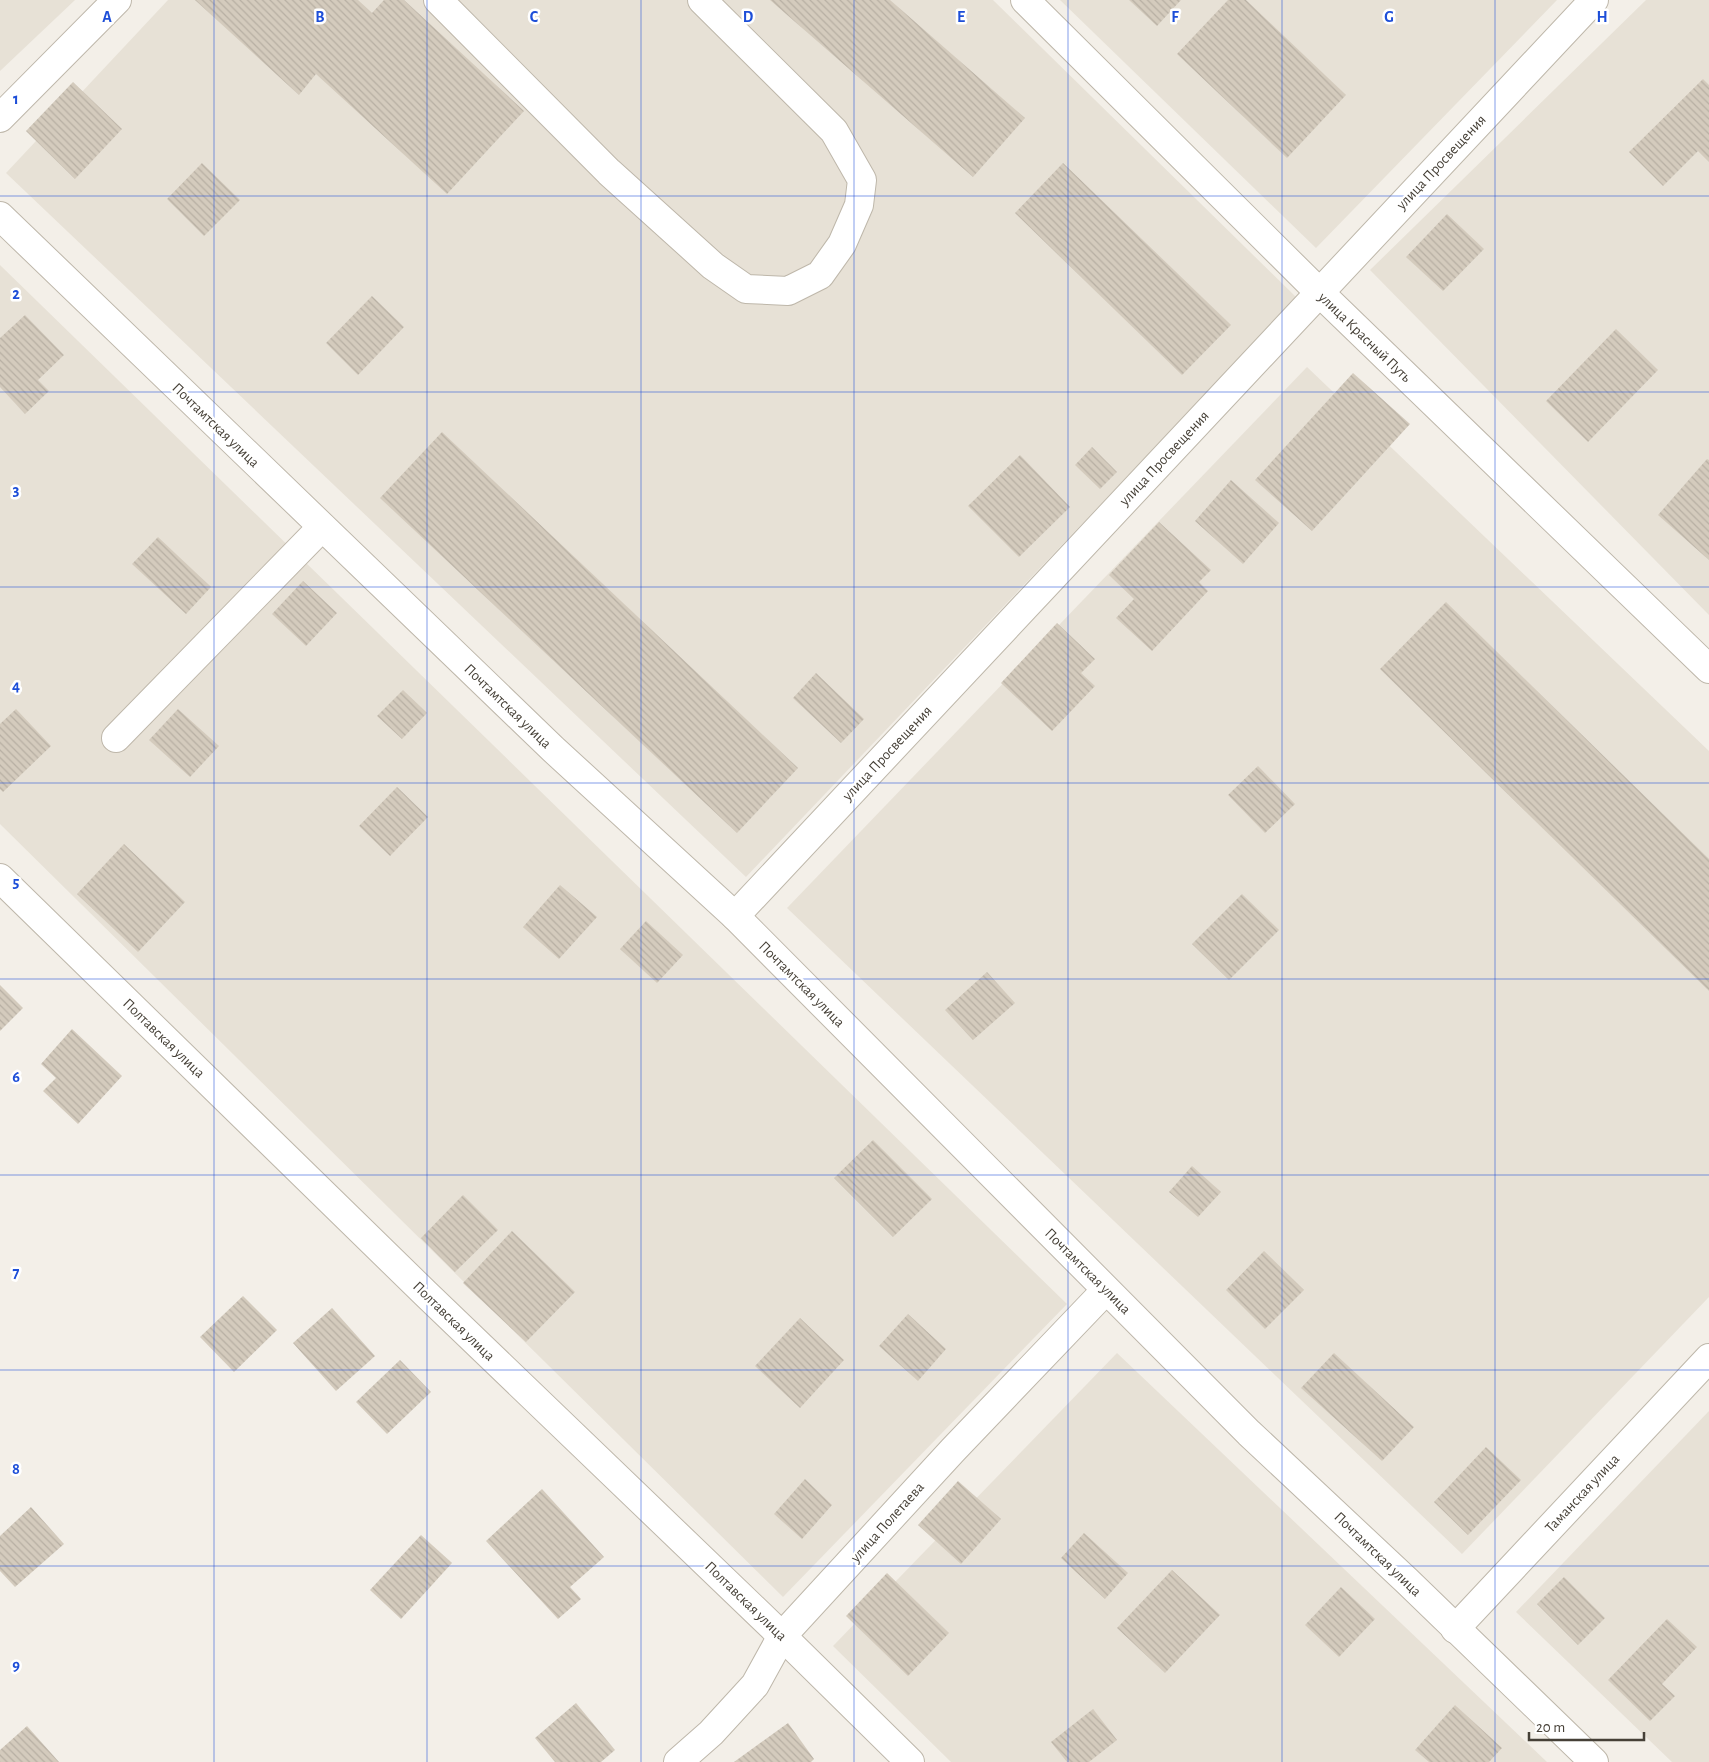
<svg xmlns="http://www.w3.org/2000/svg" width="1709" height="1762" viewBox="0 0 1709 1762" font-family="'Alegreya Sans',sans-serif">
<defs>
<pattern id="building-back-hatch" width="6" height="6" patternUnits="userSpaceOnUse" patternTransform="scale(1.25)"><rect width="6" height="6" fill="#d4cbbd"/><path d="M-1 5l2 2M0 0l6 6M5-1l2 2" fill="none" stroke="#b7afa3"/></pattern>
</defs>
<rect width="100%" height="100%" fill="#f3efe8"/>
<g fill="#e7e1d6">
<path d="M0 0H75L0 71Z"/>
<path d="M168 0H993L1297 298 746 877 6 173Z"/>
<path d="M1060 0H1557L1316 248Z"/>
<path d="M1646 0H1709V615L1370 270Z"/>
<path d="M0 265 1067 1304 783 1597 0 824Z"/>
<path d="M1307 367 1709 751V1297L1462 1554 787 908Z"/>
<path d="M1117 1353 1547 1762H951L833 1646Z"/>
<path d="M1709 1411V1762H1672L1516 1612Z"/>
</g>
<g fill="url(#building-back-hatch)">
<path d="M195 0H358L372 13 384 0H404L524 111 447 194 316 74 299 95Z"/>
<path d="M770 0H890L1025 118 973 177Z"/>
<path d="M1129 0H1181L1157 26Z"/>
<path d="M1228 0H1246L1346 95 1287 158 1177 54Z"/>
<path d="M1703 79 1709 85V162L1698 151 1663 186 1629 152Z"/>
<path d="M73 82 122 129 75 179 26 131Z"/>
<path d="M202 163 240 200 204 236 167 199Z"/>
<path d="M1063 163 1231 325 1182 375 1015 213Z"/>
<path d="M1447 214 1484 249 1443 291 1406 257Z"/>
<path d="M372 296 404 327 358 375 326 343Z"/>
<path d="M25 315 64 355 38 380 49 391 25 414 0 387V338Z"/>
<path d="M1616 329 1658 370 1588 442 1546 401Z"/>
<path d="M1353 373 1410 424 1312 531 1255 480Z"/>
<path d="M442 432 798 768 737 833 380 498Z"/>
<path d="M1092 447 1117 472 1100 489 1075 465Z"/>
<path d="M1020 455 1070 507 1019 557 968 506Z"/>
<path d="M1707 459 1709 460V560L1658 515Z"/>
<path d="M1231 480 1279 523 1243 564 1195 521Z"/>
<path d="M1159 522 1211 570 1199 582 1208 591 1152 651 1116 618 1134 599 1109 575Z"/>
<path d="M158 537 211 587 186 614 132 564Z"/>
<path d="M303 581 337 613 306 646 272 614Z"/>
<path d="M1446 602 1709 859V991L1380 669Z"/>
<path d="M1057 623 1095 659 1081 673 1095 686 1052 731 1001 683Z"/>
<path d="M816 673 864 719 841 743 793 698Z"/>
<path d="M403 690 427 713 402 739 377 716Z"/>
<path d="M16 709 51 746 3 792 0 789V724Z"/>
<path d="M178 709 219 746 190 777 149 740Z"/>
<path d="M1258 766 1295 804 1265 833 1228 795Z"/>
<path d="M397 787 428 817 390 856 359 826Z"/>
<path d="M124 844 185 902 138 952 77 894Z"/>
<path d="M560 885 597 917 559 959 523 927Z"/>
<path d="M1242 894 1279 930 1229 980 1192 944Z"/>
<path d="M646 921 683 955 657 983 620 949Z"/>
<path d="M987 972 1015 1003 973 1040 945 1010Z"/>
<path d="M0 985 23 1008 0 1031Z"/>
<path d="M72 1029 122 1076 78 1124 43 1091 56 1078 41 1064Z"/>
<path d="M873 1140 932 1199 893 1237 834 1178Z"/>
<path d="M1192 1166 1221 1192 1198 1217 1169 1192Z"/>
<path d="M463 1195 498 1230 455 1272 421 1238Z"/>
<path d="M512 1231 575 1292 526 1342 463 1283Z"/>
<path d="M1264 1251 1304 1290 1265 1329 1226 1290Z"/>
<path d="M243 1296 277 1330 234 1372 200 1337Z"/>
<path d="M332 1308 375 1356 336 1391 293 1343Z"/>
<path d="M908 1314 946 1349 918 1381 879 1346Z"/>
<path d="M800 1318 844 1360 800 1408 755 1366Z"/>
<path d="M1334 1353 1414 1427 1382 1461 1301 1388Z"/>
<path d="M400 1360 431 1392 387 1434 356 1402Z"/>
<path d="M1486 1447 1521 1480 1468 1535 1434 1502Z"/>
<path d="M805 1479 832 1505 802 1539 774 1514Z"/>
<path d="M958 1481 1001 1519 961 1564 918 1525Z"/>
<path d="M542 1489 604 1557 570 1587 581 1599 558 1619 486 1541Z"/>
<path d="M31 1507 64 1544 15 1587 0 1571V1536Z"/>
<path d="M1084 1533 1128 1573 1105 1599 1061 1558Z"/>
<path d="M421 1535 452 1563 401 1619 370 1590Z"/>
<path d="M1172 1570 1220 1615 1165 1673 1117 1628Z"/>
<path d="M887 1573 949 1633 908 1676 846 1616Z"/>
<path d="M1564 1577 1605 1618 1578 1645 1537 1604Z"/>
<path d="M1341 1587 1375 1619 1339 1657 1305 1625Z"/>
<path d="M1667 1619 1697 1647 1662 1684 1675 1696 1650 1721 1608 1680Z"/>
<path d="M576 1703 615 1750 601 1762H555L535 1738Z"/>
<path d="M1455 1705 1502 1748 1489 1762H1429L1415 1750Z"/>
<path d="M1093 1709 1117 1740 1089 1762H1067L1051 1742Z"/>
<path d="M788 1723 814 1759 811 1762H734Z"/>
<path d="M27 1726 59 1762H0V1750Z"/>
</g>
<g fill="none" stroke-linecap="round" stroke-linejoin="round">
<g stroke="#beb7aa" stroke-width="30">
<g id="minor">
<path d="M438 0 609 172 713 266 746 289 788 291 820 275 842 244 859 205 862 180 834 131 702 0"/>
<path d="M1025 0 1319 292 1709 669"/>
<path d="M0 118 117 0"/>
<path d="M0 216 553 749 735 916 1249 1433 1407 1581 1594 1762"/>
<path d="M116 738 322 527"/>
<path d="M0 878 425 1293 782 1636 910 1762"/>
<path d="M735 916 1594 0"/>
<path d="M1455 1629 1709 1358"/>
<path d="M678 1762 711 1733 755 1685 782 1636 953 1450 1106 1290"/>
</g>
</g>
<use href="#minor" stroke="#fff" stroke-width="28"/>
</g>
<path fill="none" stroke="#1d4ed8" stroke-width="1" stroke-opacity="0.55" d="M214 0V1762M427 0V1762M641 0V1762M854 0V1762M1068 0V1762M1282 0V1762M1495 0V1762M0 196H1709M0 392H1709M0 587H1709M0 783H1709M0 979H1709M0 1175H1709M0 1370H1709M0 1566H1709"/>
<g text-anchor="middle" stroke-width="5" stroke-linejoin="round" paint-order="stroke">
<g font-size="15" fill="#464037" stroke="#fff">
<text transform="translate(1441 162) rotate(-47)" y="5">улица Просвещения</text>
<text transform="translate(1365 337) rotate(44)" y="5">улица Красный Путь</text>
<text transform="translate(216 425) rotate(44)" y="5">Почтамтская улица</text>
<text transform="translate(1164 458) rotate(-47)" y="5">улица Просвещения</text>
<text transform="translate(508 706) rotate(44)" y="5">Почтамтская улица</text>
<text transform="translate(887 753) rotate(-47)" y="5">улица Просвещения</text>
<text transform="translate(802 984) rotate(45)" y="5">Почтамтская улица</text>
<text transform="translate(164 1038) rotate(44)" y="5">Полтавская улица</text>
<text transform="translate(1088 1271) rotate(45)" y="5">Почтамтская улица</text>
<text transform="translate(454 1321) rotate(44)" y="5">Полтавская улица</text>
<text transform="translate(1582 1493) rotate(-47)" y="5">Таманская улица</text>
<text transform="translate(887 1522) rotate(-48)" y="5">улица Полетаева</text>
<text transform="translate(1378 1554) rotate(44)" y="5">Почтамтская улица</text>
<text transform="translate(746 1601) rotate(44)" y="5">Полтавская улица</text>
</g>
</g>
<g font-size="16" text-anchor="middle" font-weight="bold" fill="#1d4ed8" stroke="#fff" stroke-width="5" stroke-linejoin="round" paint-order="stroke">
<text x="107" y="22">A</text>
<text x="320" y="22">B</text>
<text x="534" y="22">C</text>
<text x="748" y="22">D</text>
<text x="961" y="22">E</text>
<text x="1175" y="22">F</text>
<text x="1389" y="22">G</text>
<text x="1602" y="22">H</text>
<text x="16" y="104">1</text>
<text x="16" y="299">2</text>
<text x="16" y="495">3</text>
<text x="16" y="691">4</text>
<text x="16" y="887">5</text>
<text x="16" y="1082">6</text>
<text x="16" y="1278">7</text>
<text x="16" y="1474">8</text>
<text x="16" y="1670">9</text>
</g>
<path d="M1529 1732v8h115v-8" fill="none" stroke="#464037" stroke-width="2.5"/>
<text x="1536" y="1732" font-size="15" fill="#464037" stroke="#ffffff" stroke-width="4" paint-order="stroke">20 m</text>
</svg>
